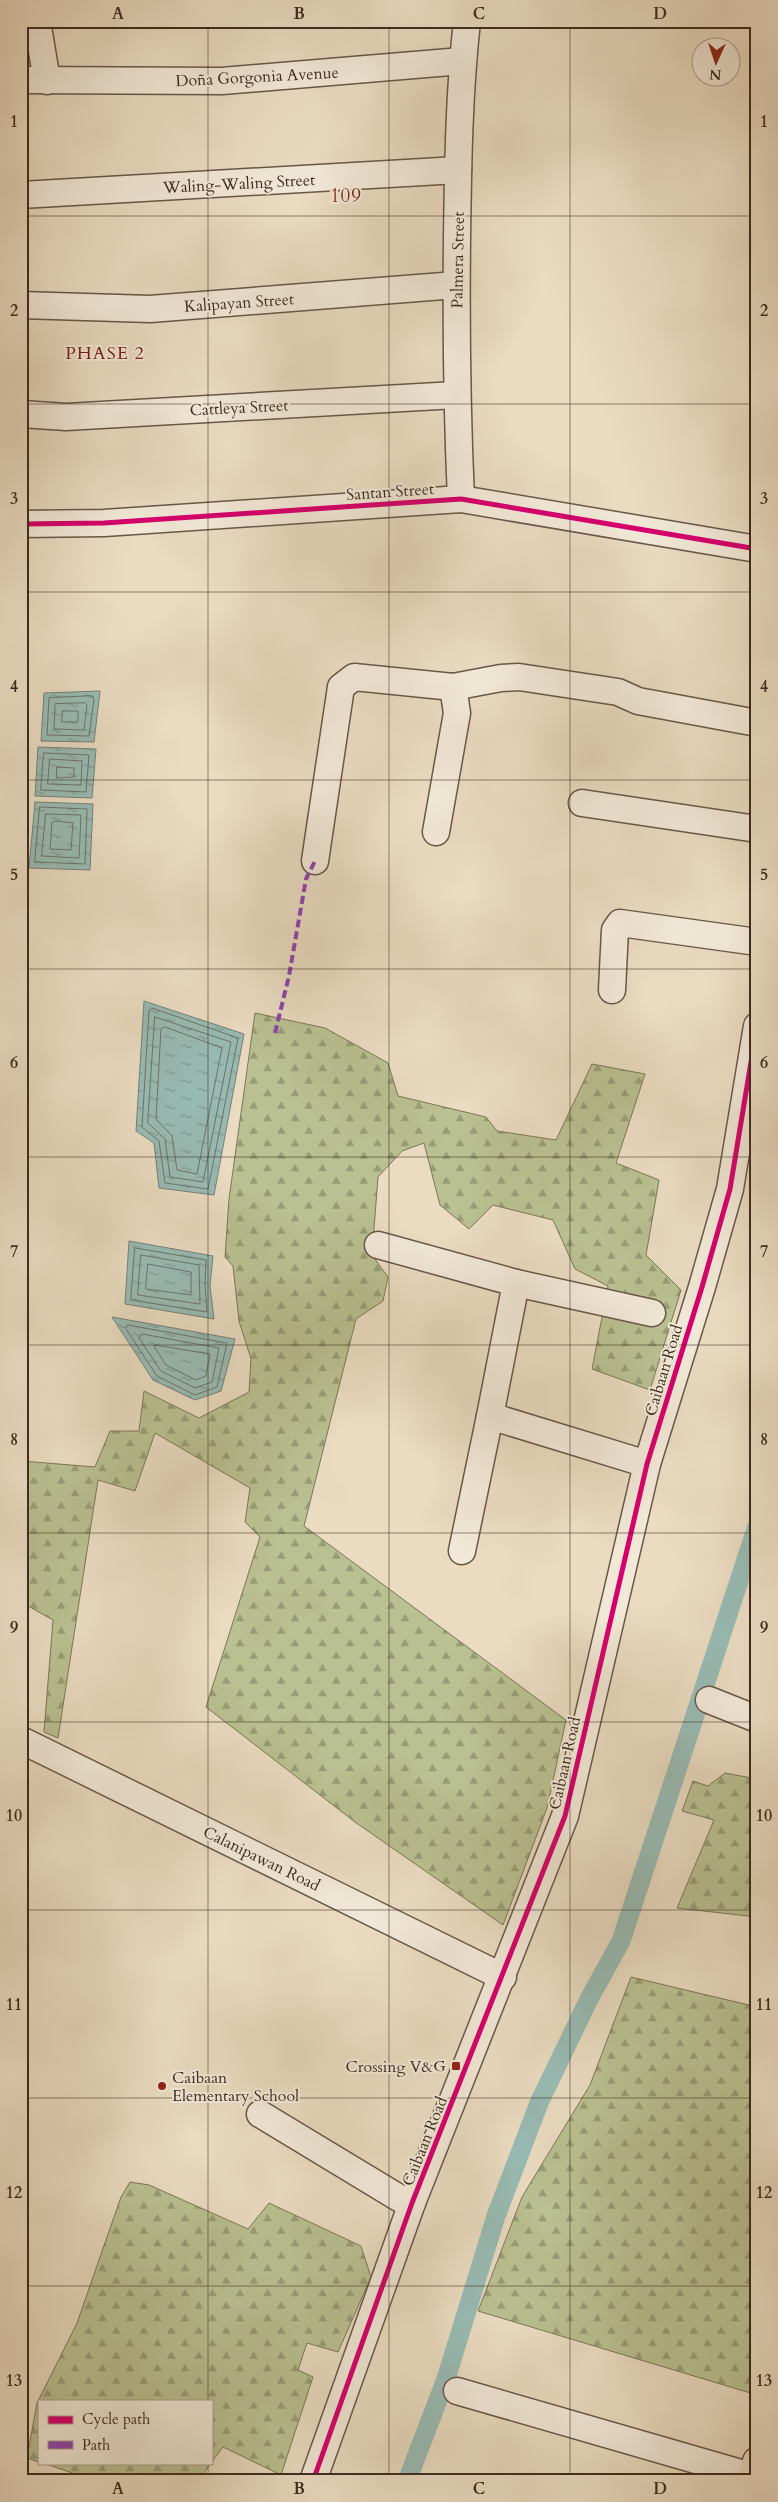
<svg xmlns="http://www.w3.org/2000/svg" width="778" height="2502" viewBox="0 0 778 2502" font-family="Cardo,serif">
<defs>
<pattern id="forest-firs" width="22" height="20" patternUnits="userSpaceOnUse" patternTransform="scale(1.25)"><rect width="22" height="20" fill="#b9c091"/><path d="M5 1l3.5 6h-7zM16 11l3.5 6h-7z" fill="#989c76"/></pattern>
<pattern id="water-ripples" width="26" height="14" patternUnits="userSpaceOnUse" patternTransform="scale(1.25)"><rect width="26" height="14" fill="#98bbb4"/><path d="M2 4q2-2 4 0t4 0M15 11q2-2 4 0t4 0" fill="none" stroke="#7d9892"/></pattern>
</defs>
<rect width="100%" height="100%" fill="#eadbc1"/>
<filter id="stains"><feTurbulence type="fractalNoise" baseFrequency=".004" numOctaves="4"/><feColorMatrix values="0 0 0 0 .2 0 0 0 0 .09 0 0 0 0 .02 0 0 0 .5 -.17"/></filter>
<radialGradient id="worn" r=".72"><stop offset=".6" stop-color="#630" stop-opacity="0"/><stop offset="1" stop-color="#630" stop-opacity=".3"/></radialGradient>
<g fill="url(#forest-firs)" stroke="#7c7658">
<path d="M255 1013 325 1028 388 1063 398 1096 486 1117 497 1131 556 1140 592 1064 645 1074 616 1163 659 1180 646 1255 681 1290 650 1390 592 1369 608 1286 575 1269 553 1220 493 1205 469 1229 440 1205 424 1143 402 1151 378 1177 372 1255 388 1277 383 1301 356 1319 304 1526 566 1720 547 1808 503 1925 355 1822 206 1707 260 1537 245 1522 250 1488 155 1433 135 1491 98 1480 58 1738 44 1732 53 1620 21 1602 22 1461 95 1467 110 1431H139L144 1391 199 1418 249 1392 251 1359 239 1321 233 1266 225 1257 229 1199Z"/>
<path d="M725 1773 757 1779V1917L677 1908 714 1820 682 1811 693 1781 708 1786Z"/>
<path d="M631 1977 757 2007V2395L478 2311 522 2197 590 2085Z"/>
<path d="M130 2182 149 2185 248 2229 269 2203 361 2246 371 2277 338 2352 307 2343 298 2370 313 2377 281 2475 223 2447 211 2463V2401H39V2462L27 2458 37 2403 77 2323 121 2197Z"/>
<path d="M43 2463H211L198 2481H96Z"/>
</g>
<g fill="url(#water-ripples)" stroke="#748179">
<path d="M100 691 94 742 41 741 44 693Z"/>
<path d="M38 747 96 749 92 798 35 796Z"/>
<path d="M35 802 93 804 90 870 29 868Z"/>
<path d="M144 1001 244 1034 214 1195 159 1188 154 1143 136 1131Z"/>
<path d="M129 1241 213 1256 210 1286 214 1319 125 1304Z"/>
<path d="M112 1317 235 1339 221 1391 195 1400 153 1380Z"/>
</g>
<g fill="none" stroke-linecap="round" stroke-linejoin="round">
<g stroke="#6b736a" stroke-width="1">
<path d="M92 696 94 699 89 736 47 735 49 698Z"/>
<path d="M85 703 87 705 84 730 54 729 55 704Z"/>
<path d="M63 711H78V722H62Z"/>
<path d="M44 753 89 755 86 792 41 790Z"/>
<path d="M50 759 82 761 81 785 48 784Z"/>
<path d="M57 767 74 768V777L57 778Z"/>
<path d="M40 807 87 809 85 864 35 862Z"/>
<path d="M46 814 81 815 79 858 42 856Z"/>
<path d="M55 821 73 823 71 850 50 849 52 823Z"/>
<path d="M152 1008 238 1038 208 1189 165 1183 159 1141 142 1127 149 1011Z"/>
<path d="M155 1017 231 1042 203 1182 170 1177 165 1139 148 1123Z"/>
<path d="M165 1027 222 1048 197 1174 177 1170 172 1136 156 1119 161 1029Z"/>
<path d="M135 1248 206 1260 205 1286 207 1312 131 1300Z"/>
<path d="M141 1255 199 1265 200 1304 138 1295Z"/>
<path d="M148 1264 191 1272V1295L146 1289Z"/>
<path d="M128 1325 227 1343 217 1387 195 1395 157 1376 126 1329Z"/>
<path d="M142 1334 219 1348 212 1382 195 1388 161 1371 139 1338Z"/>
<path d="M155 1345 210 1354 206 1376 196 1380 166 1365 155 1348Z"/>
</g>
<path stroke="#98bbb4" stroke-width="19" d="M407 2481 446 2379 496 2216 539 2103 589 1999 621 1941 757 1526"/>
<g stroke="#695748" stroke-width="29">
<g id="minor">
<path d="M37 21 47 81"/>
<path d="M21 80 222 81 462 61"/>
<path d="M21 195 458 170"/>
<path d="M21 305 150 309 456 285"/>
<path d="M21 414 66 417 456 395"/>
<path d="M461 499C457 412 456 325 457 237 458 165 459 93 467 21"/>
<path d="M21 524 104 523 461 499 757 549"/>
<path d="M582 803 757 829"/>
<path d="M436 832 457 713 453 687"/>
<path d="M315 861 341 687 354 677 453 687 501 678 519 677 618 692 638 701 757 723"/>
<path d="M612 990 615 930 620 923 757 942"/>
<path d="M378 1245 516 1283 490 1416 647 1464"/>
<path d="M516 1283 652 1313"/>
<path d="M462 1551 490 1416"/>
<path d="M709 1700 757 1719"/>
<path d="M21 1740 503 1977"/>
<path d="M260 2114 399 2198 412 2203"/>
<path d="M457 2391 751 2476"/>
<path d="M313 2481 412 2203 565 1816 647 1464 702 1287 730 1189 757 1026"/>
</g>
</g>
<g stroke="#3e2b20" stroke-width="30">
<path id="major" d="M750 2481 757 2461"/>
</g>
<use href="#minor" stroke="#f1e8d7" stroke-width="26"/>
<use href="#major" stroke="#eadbc1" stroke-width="28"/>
<path stroke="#8e44ad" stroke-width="4" stroke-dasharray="8 4" stroke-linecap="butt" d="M275 1033 289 976 306 879 315 861"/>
<g stroke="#f1e8d7" stroke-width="8">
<g id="cycleway">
<path d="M21 524 104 523 461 499 757 549"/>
<path d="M313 2481 412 2203 565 1816 647 1464 702 1287 730 1189 757 1026"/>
</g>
</g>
<use href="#cycleway" stroke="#d6006c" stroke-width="5"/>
</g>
<path fill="none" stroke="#3e2b20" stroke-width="1" stroke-opacity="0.55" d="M208 21V2401M389 21V2481M570 21V2481M21 216H757M21 404H757M21 592H757M21 780H757M21 969H757M21 1157H757M21 1345H757M21 1533H757M21 1722H757M21 1910H757M21 2098H757M21 2286H757M208 2463V2481"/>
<g fill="#8f2418" stroke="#f1e8d7" stroke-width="2">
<rect x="451" y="2061" width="10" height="10" rx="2.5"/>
<circle cx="162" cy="2086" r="5"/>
</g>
<g text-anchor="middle" stroke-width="4" stroke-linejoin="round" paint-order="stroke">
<g font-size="16" fill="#3e2b20" stroke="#f1e8d7">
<text transform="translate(257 76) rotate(-3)" y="6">Doña Gorgonia Avenue</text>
<text transform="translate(239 183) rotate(-3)" y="6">Waling-Waling Street</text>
<text transform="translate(457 260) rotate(-89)" y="6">Palmera Street</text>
<text transform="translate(239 302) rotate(-4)" y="6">Kalipayan Street</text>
<text transform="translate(239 407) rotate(-3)" y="6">Cattleya Street</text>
<text transform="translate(390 491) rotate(-4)" y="6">Santan Street</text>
<text transform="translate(663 1370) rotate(-73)" y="6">Caibaan Road</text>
<text transform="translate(564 1763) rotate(-77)" y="6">Caibaan Road</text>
<text transform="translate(262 1858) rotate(26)" y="6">Calanipawan Road</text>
<text transform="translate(424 2141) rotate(-68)" y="6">Caibaan Road</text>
</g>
<g font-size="16" fill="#3e2b20" stroke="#f1e8d7" text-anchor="end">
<text x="446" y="2072">Crossing V&amp;G</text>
<text x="172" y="2083" text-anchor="start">Caibaan<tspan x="172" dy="18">Elementary School</tspan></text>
</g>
<g font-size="18" letter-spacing="1" fill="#7a1f14" stroke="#f1e8d7">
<text x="105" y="359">PHASE 2</text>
</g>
<g font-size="19" letter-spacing="1" fill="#7a1f14" stroke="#f1e8d7">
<text x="346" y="202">109</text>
</g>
</g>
<rect width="778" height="2502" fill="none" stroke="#eadbc1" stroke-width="55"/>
<rect x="38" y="2400" width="175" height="65" fill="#f1e8d7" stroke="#a99c8e"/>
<rect x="48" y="2416" width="25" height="8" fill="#d6006c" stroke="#a99c8e"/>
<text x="82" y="2424" font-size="15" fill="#3e2b20">Cycle path</text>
<rect x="48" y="2441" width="25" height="8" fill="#8e44ad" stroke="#a99c8e"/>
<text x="82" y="2450" font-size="15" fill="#3e2b20">Path</text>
<g transform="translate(716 62) rotate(183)"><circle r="24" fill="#f1e8d7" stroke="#a99c8e"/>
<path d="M0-4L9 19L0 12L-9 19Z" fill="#8f2418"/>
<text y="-8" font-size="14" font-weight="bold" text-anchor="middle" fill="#3e2b20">N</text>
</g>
<rect x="28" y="28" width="722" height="2446" fill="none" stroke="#3e2b20" stroke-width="2"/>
<g font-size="16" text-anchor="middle" font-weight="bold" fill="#3e2b20">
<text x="118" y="19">A</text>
<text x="299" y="19">B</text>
<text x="479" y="19">C</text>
<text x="660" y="19">D</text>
<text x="14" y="127">1</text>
<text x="764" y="127">1</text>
<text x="14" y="316">2</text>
<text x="764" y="316">2</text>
<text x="14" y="504">3</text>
<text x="764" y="504">3</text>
<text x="14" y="692">4</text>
<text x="764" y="692">4</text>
<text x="14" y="880">5</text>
<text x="764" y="880">5</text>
<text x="14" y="1068">6</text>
<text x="764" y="1068">6</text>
<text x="14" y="1257">7</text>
<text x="764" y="1257">7</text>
<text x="14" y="1445">8</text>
<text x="764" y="1445">8</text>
<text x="14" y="1633">9</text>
<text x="764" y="1633">9</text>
<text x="14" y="1821">10</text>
<text x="764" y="1821">10</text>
<text x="14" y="2010">11</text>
<text x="764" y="2010">11</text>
<text x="14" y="2198">12</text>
<text x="764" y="2198">12</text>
<text x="14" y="2386">13</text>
<text x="764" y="2386">13</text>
<text x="118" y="2494">A</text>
<text x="299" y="2494">B</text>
<text x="479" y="2494">C</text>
<text x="660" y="2494">D</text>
</g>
<rect width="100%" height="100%" filter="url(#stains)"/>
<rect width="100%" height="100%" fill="url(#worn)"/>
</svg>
